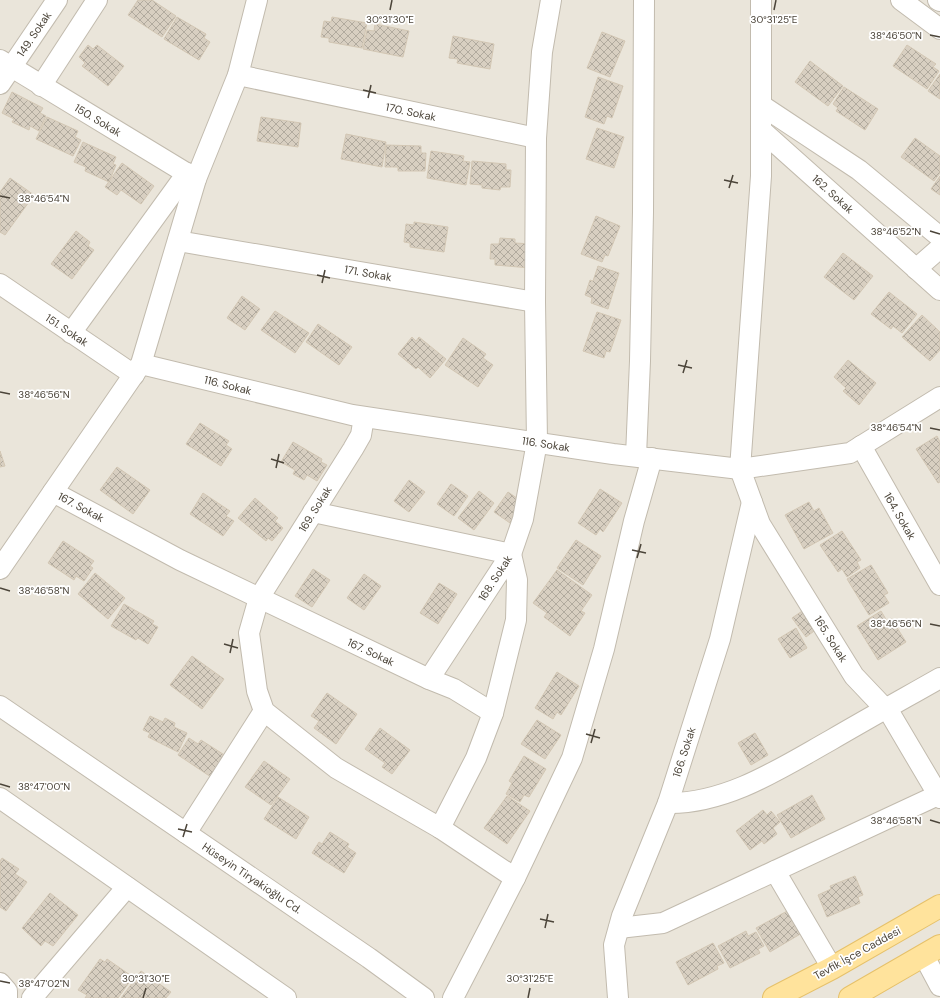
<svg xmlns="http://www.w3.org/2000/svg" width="940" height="998" viewBox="0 0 940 998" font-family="'DM Sans',sans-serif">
<defs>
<pattern id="building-cross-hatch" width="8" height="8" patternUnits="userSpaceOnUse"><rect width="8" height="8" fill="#d8cfc1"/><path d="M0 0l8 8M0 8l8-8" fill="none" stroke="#b1aa9e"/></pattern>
</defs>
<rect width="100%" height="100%" fill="#f6f3ec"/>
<rect fill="#eae5da" x="0" y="0" width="940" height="998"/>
<g fill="url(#building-cross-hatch)" stroke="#d3c7b4">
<path d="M138 0H152L176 16 162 37 128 15Z"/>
<path d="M177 17 206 34 204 38 210 42 199 60 164 39Z"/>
<path d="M332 17 367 23 362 48 329 42V38L321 37 324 21 331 22Z"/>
<path d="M375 24 409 31 403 57 363 49 367 30 374 31Z"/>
<path d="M602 32 625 41 610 77 587 68Z"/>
<path d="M453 36 494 44 490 69 457 63 458 59 449 58Z"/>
<path d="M88 45 93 49 97 45 124 66 108 86 82 66 85 63 79 57Z"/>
<path d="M907 45 936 64 933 67 939 71 927 89 893 66Z"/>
<path d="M810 61 843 86 828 106 795 82Z"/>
<path d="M940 74V99L928 91Z"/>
<path d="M598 77 623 86 612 118 607 116 604 124 585 117Z"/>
<path d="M844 87 878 109 865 130 836 111 838 108 833 104Z"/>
<path d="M12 92 43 108 40 113 46 116 39 131 30 126 29 130 12 122 14 119 2 113Z"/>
<path d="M47 117 78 131 75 137 81 140 73 156 36 139Z"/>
<path d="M261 117 301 123 298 147 257 141Z"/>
<path d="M597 128 624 137 614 168 586 159Z"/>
<path d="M346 134 386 142 382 167 341 159Z"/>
<path d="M915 138 940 156V173L934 181 901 157Z"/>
<path d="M83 142 116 157 113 164 116 165 109 182 85 171 86 167 74 162Z"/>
<path d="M386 145 421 146V153H426L425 171H398V167H385Z"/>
<path d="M431 151 464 156 463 161 470 162 466 185 427 178Z"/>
<path d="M472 161 506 164V170H511L510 187H501L500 190 482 188V185L470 184Z"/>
<path d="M122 163 154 186 141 204 121 190 117 195 105 187Z"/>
<path d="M940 176V195L931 189Z"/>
<path d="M10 178 34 195 5 235 0 232V192Z"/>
<path d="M596 216 620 226 608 256 605 255 602 262 581 254Z"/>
<path d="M414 222 448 227 444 252 410 247V243L404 242 406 224 414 225Z"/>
<path d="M76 231 90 242 88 246 94 250 72 279 51 264Z"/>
<path d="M500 238 515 239V243L532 244 530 268 495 265V259H490L491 244H499Z"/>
<path d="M843 253 873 276 854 300 824 277Z"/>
<path d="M598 266 619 273 608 309 591 303 592 298 585 295 590 280 593 281Z"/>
<path d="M889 292 917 314 902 333 893 326 891 329 871 314Z"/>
<path d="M242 296 260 309 245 330 227 318Z"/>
<path d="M275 311 309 333 295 353 261 330Z"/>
<path d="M597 312 621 320 610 352 606 351 604 358 583 351Z"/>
<path d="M922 315 940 332V350L930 361 902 337Z"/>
<path d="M318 324 352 347 339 365 306 342Z"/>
<path d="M412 337 416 341 419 337 446 359 430 378 418 367 416 369 398 354Z"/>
<path d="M463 338 486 354 483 358 493 365 478 387 445 365Z"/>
<path d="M848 360 876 383 859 405 843 391 846 388 834 377Z"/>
<path d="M200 423 229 441 226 445 232 449 221 466 186 444Z"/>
<path d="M937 436 940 442V482L938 483 916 449Z"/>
<path d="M293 442 322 459 321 462 327 465 317 481 307 475 304 480 293 474 295 470 281 462Z"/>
<path d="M0 451 5 466 0 467Z"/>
<path d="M117 467 150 490 133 514 100 490Z"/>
<path d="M409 480 425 492 409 512 394 501Z"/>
<path d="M451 484 468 496 454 516 437 504Z"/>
<path d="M600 489 622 503 603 532 600 529 596 535 578 523Z"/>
<path d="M479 491 494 503 474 530 458 518Z"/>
<path d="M508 492 524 503 510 523 494 512Z"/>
<path d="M203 493 230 511 226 516 234 521 223 536 190 514Z"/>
<path d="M255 498 278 518 275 521 283 528 272 541 268 538 266 541 238 518Z"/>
<path d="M809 502 814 511 819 508 833 533 804 549 785 515Z"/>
<path d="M842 531 861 560 857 562 860 568 847 577 842 569 838 572 820 545Z"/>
<path d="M576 540 601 556 583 585 557 568Z"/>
<path d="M63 541 94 561 90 566 93 568 84 581 76 576 74 580 48 563Z"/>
<path d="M871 565 888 593 884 595 889 603 869 615 847 579Z"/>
<path d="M313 569 330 580 312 607 295 596Z"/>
<path d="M557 570 592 595 581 611 585 613 570 636 544 617 547 613 533 603Z"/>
<path d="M95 573 125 598 108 619 78 594Z"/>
<path d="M364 574 381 586 364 610 347 598Z"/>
<path d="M439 583 457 594 438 624 420 613Z"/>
<path d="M124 604 154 621 152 624 158 627 148 644 138 638 136 640 111 626Z"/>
<path d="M808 607 821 626 806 637 792 618Z"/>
<path d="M881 611 887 621 891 618 906 642 878 660 857 626Z"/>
<path d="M796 628 807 648 790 658 778 639Z"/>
<path d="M192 656 224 679 202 709 170 685Z"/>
<path d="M557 672 579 686 561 715 557 712 553 719 535 708Z"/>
<path d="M327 693 357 714 336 744 314 728 319 721 311 716Z"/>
<path d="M150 716 163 722 165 718 175 723 174 727 187 733 178 752 148 737 150 733 143 730Z"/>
<path d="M537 720 561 735 545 759 521 744Z"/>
<path d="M380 728 410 750 392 774 382 767 385 763 365 749Z"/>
<path d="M755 733 768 755 751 765 738 743Z"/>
<path d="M189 738 198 744 201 740 226 756 211 777 178 755Z"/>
<path d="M524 756 546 769 529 797 524 795 520 802 506 794 512 783 509 781Z"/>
<path d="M264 761 290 779 271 805 245 787Z"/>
<path d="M812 795 825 819 791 838 777 815Z"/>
<path d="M507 796 530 811 507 844 484 828Z"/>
<path d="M278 797 309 817 296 839 264 819Z"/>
<path d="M763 810 767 815 771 811 780 822 773 828 777 834 764 844 762 841 750 850 736 831Z"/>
<path d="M330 832 349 844 347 847 356 853 344 873 312 853 319 842 322 844Z"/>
<path d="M2 858 19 869 15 874 27 882 6 911 0 907V861Z"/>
<path d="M855 876 863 895 858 897 860 903 827 917 818 895 831 889 830 886Z"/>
<path d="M50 893 78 915 53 946 45 941 41 946 22 928Z"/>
<path d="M789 910 802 933 770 952 756 928Z"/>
<path d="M746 931 748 936 756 932 764 946 758 949 760 953 730 968 718 946Z"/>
<path d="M713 943 724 963 717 966 718 969 688 985 676 962Z"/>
<path d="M100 959 105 962 107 959 133 977 118 998H85L87 995 78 990Z"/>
<path d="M141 971 171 992 166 998H121Z"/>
</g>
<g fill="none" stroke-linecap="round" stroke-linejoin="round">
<g stroke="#c2bbae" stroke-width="22">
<g id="minor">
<path d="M761 0V176L740 469 760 524 854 676 891 715 940 798"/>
<path d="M901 0 940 29"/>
<path d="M938 0 940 1"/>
<path d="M0 60 196 179"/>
<path d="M238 75 536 138"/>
<path d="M0 84 57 0"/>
<path d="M41 86 97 0"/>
<path d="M761 105 859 170 940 237"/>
<path d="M761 130 940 290"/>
<path d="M178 241 535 302"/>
<path d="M916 269 940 248"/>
<path d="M0 284 134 375"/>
<path d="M71 333 187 173"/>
<path d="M141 364 352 415 613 454 740 469 850 453 940 397"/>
<path d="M364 417 361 435 353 449 259 598 249 633 257 691 264 711 336 768 440 828"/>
<path d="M861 446 940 585"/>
<path d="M636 456 640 361 643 212 644 0"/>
<path d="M53 492 180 560 429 679 454 689 493 713 476 758 440 828 515 878"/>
<path d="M313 512 511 554 517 580 516 620 493 713"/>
<path d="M0 569 141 364 196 179 238 75 257 0"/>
<path d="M429 679 511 554 523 519 537 442 535 302 536 138 542 52 551 0"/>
<path d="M0 706 369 958 424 998"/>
<path d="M0 798 286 998"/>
<path d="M668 803C727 804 781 768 831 740 867 719 903 699 940 678"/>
<path d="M186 833 264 711"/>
<path d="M775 871 832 968"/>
<path d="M619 928 663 923 938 795"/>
<path d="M924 956 940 986"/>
<path d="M0 983 7 991V998"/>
<path d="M32 998 127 887"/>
<path d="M453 998 515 878 572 758 604 649 634 521 652 458"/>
<path d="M618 998 614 945 622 916 668 803 720 639 752 502"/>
</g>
</g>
<g stroke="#e6c16a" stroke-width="24">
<g id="major">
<path d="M774 998 832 968 940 906"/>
<path d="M850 998 940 946"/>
</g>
</g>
<use href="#minor" stroke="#fff" stroke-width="20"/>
<use href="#major" stroke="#ffe39c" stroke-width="22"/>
</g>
<path fill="none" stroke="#4b4439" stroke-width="1.5" d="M390 10 392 0M774 10 776 0M930 35 940 37M363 90 376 93M368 98 371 85M724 180 738 183M729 188 733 175M0 196 10 198M930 231 940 234M317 275 330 278M322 283 325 270M678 365 692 368M683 373 687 360M0 392 10 394M930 428 940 430M271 459 284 463M276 468 279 454M632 550 646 553M637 558 641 544M0 588 10 591M930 624 940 626M224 644 238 648M230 653 233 639M586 734 600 738M591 743 595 729M0 784 10 787M930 820 940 823M178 829 192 832M183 837 187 824M540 919 554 922M545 928 548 914M0 981 10 983M143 998 146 988M528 998 530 988"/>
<g text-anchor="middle" stroke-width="3.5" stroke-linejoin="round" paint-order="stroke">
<g font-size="11" fill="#4b4439" stroke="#fff">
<text transform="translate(34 34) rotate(-56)" y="4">149. Sokak</text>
<text transform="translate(411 112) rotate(12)" y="4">170. Sokak</text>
<text transform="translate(98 120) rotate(31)" y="4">150. Sokak</text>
<text transform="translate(833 194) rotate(42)" y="4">162. Sokak</text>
<text transform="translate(368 273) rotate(10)" y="4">171. Sokak</text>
<text transform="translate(67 330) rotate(34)" y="4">151. Sokak</text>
<text transform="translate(228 385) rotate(14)" y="4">116. Sokak</text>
<text transform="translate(546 444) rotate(9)" y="4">116. Sokak</text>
<text transform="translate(81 507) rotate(28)" y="4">167. Sokak</text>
<text transform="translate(315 509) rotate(-58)" y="4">169. Sokak</text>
<text transform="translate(900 516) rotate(60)" y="4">164. Sokak</text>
<text transform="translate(495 578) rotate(-57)" y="4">168. Sokak</text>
<text transform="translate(831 639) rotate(58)" y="4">165. Sokak</text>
<text transform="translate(371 652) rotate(25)" y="4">167. Sokak</text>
<text transform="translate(684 752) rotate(-72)" y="4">166. Sokak</text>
<text transform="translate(252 878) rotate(34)" y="4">Hüseyin Tiryakioğlu Cd.</text>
<text transform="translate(857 953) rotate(-29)" y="4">Tevfik İşce Caddesi</text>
</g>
</g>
<g font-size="10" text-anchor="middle" fill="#4b4439" stroke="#fff" stroke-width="3.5" stroke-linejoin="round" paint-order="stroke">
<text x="390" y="23">30°31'30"E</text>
<text x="774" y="23">30°31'25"E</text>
<text x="896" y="39">38°46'50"N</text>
<text x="44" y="202">38°46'54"N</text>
<text x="896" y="235">38°46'52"N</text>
<text x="44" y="398">38°46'56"N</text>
<text x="896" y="431">38°46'54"N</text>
<text x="44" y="594">38°46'58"N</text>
<text x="896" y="627">38°46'56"N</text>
<text x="44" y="790">38°47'00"N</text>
<text x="896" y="824">38°46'58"N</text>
<text x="146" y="982">30°31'30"E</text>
<text x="530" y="982">30°31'25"E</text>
<text x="44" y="987">38°47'02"N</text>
</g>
</svg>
